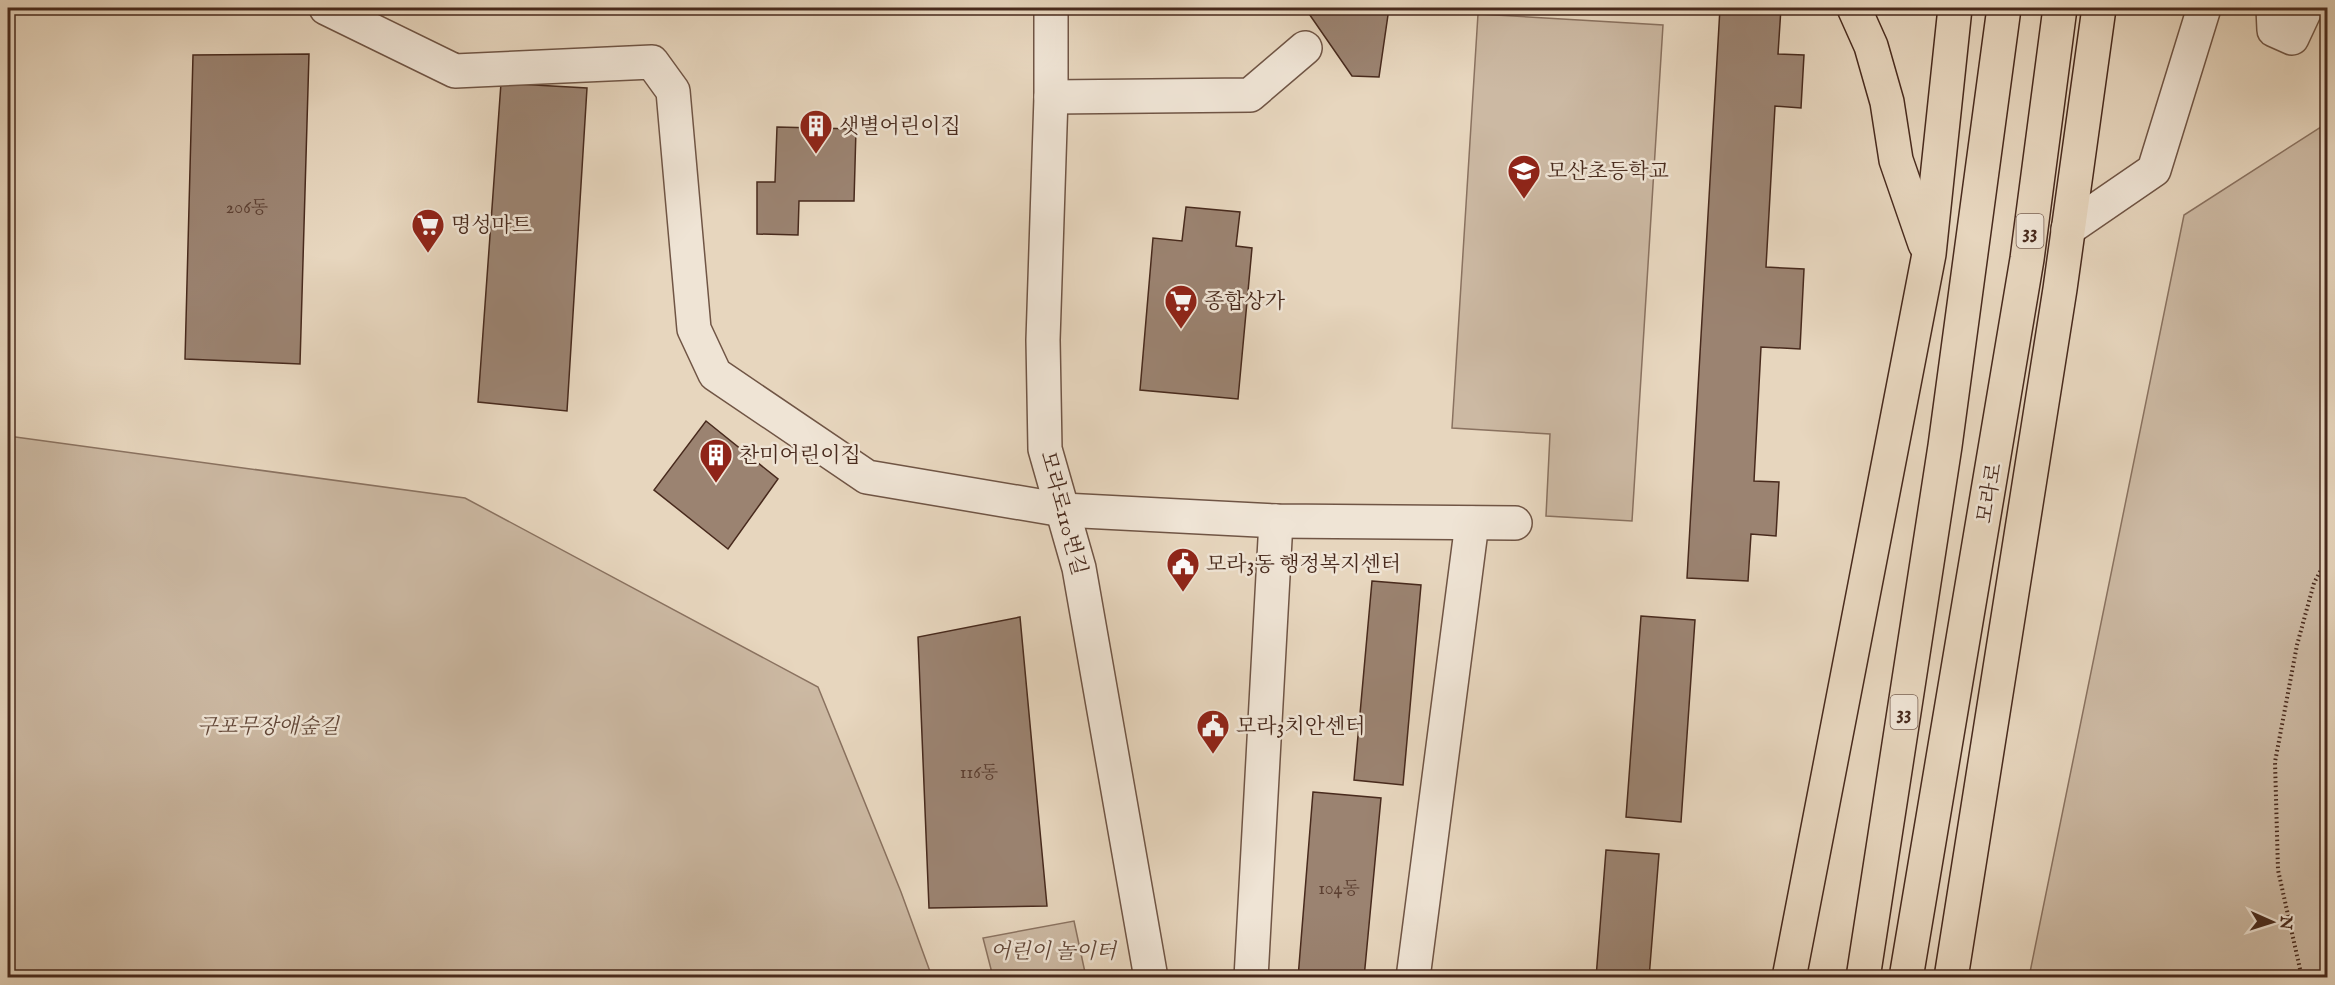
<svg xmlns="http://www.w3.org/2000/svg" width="2335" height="985" viewBox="0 0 2335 985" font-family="'IM FELL English','Noto Serif KR',serif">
<rect width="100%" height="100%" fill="#e7d6be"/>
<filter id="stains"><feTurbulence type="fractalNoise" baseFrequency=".00333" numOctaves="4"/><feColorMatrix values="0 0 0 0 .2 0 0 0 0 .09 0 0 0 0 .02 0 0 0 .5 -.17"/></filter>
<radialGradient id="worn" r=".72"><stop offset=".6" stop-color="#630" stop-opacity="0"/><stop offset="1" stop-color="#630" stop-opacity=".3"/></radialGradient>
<g fill="#ccb9a3" stroke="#8a7260" stroke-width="1.5">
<path d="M1478 14 1663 25 1632 521 1546 516 1550 434 1452 428Z"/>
<path d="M2327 123V977H2029L2184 215Z"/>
<path d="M8 436 465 498 818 687 901 892 932 977H8Z"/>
<path d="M1074 921 1086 977H993L983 938Z"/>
</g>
<g fill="#9b8371" stroke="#482a1d" stroke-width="1.5">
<path d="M8 8H12L8 163Z"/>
<path d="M1305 8H1389L1379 77 1352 76Z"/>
<path d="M1720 8H1781L1778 54 1804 55 1801 108 1775 106 1766 267 1804 269 1800 349 1761 347 1754 481 1779 482 1776 536 1751 534 1748 581 1687 578Z"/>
<path d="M309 54 300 364 185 359 193 55Z"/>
<path d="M501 83 587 88 567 411 478 402Z"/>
<path d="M777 127 856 129 854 201H799L798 235 757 234V182H775Z"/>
<path d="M1186 207 1240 212 1236 246 1252 248 1238 399 1140 390 1153 238 1182 241Z"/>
<path d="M706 421 778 479 728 549 654 490Z"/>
<path d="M1372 581 1421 585 1403 785 1354 780Z"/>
<path d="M1641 616 1695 620 1681 822 1626 817Z"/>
<path d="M1020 617 1047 906 929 908 918 637Z"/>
<path d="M1313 792 1381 798 1364 978H1298Z"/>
<path d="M1606 850 1659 854 1649 978H1596Z"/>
</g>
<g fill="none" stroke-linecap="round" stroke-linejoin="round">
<g stroke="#705545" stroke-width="36">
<g id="minor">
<path d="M326 8 455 71 652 62 673 91 694 329 715 374 867 477 1063 510 1276 521 1515 523"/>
<path d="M1051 8V97L1043 340 1045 449 1079 568 1151 978"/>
<path d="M2273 8 2274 30 2292 38 2306 8"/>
<path d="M1051 97 1250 95 1305 48"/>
<path d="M2068 229 2154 170 2204 8"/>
<path d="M1251 978 1276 521"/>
<path d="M1413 978 1472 523"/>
</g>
</g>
<g stroke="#482a1d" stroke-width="36">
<g id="major">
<path d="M1854 8 1871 46 1887 102 1896 160 1925 244"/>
<path d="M1789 978 1929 254 1955 8"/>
<path d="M1951 978 2060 289 2099 8"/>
</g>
</g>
<g stroke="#482a1d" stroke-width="36">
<g id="highway">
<path d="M1863 978 1945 446 2004 8"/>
<path d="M1906 978 2027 259 2060 8"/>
</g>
</g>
<path stroke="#482a1d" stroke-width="4" stroke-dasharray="1.5 3" stroke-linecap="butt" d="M2302 978 2278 870 2275 762 2297 645 2314 583 2328 557"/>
<use href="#minor" stroke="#efe4d5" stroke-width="33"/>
<use href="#major" stroke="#e7d6be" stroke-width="33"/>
<use href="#highway" stroke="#e7d6be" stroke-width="33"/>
</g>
<defs>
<g id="building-pin" transform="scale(1.725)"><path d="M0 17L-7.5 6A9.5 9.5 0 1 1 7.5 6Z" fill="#8f2418" stroke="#efe4d5"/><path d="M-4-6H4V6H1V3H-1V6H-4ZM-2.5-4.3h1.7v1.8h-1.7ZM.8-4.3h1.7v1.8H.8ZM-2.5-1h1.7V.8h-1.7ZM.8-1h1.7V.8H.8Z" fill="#fff"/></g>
<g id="school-pin" transform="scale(1.725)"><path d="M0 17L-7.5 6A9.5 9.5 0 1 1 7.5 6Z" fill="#8f2418" stroke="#efe4d5"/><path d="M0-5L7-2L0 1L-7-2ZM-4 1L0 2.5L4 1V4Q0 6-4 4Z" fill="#fff"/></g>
<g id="supermarket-pin" transform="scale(1.725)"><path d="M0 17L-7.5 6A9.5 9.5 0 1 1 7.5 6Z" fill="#8f2418" stroke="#efe4d5"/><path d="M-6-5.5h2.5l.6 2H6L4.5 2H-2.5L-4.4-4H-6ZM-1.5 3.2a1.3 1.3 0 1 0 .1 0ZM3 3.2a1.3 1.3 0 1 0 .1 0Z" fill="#fff"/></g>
<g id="civic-pin" transform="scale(1.725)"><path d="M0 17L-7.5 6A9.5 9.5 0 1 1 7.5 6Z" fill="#8f2418" stroke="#efe4d5"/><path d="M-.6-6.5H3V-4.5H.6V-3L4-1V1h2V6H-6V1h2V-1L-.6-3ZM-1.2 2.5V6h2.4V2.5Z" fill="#fff"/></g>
</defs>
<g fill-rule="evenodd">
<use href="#building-pin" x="816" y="126"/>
<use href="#school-pin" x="1524" y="171"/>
<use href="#supermarket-pin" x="428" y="225"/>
<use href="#supermarket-pin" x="1181" y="301"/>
<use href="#building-pin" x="716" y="455"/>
<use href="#civic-pin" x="1183" y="564"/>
<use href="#civic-pin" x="1213" y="726"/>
</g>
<g text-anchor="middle" stroke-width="5" stroke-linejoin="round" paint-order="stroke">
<g font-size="18" fill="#5d4032">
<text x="247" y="213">206동</text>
<text x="979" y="778">116동</text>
<text x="1339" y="894">104동</text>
</g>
<g fill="#efe4d5" stroke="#7a6254" stroke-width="1.5">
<rect x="2016.5" y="214" width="27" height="34" rx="4.5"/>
<rect x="1890.5" y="695" width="27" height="34" rx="4.5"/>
</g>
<g font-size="20" font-weight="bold" fill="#482a1d">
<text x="2030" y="238">33</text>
<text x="1904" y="719">33</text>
</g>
<g font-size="21" fill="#482a1d" stroke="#efe4d5" text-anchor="start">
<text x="839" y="133">샛별어린이집</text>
<text x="1547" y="178">모산초등학교</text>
<text x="451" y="232">명성마트</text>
<text x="1204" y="308">종합상가</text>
<text x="739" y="462">찬미어린이집</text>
<text x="1206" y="571">모라3동 행정복지센터</text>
<text x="1236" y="733">모라3치안센터</text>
</g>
<g font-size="21" fill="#482a1d" stroke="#efe4d5">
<text transform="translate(1989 493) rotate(-80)" y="7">모라로</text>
<text transform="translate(1064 513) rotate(75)" y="7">모라로110번길</text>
</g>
<g font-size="21" font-style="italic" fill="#624738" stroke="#efe4d5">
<text x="268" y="733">구포무장애숲길</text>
<text x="1053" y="958">어린이 놀이터</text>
</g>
</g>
<rect width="2335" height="985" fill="none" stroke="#e7d6be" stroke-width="30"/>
<rect x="9" y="9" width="2317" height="967" fill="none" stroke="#482a1d" stroke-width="3"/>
<rect x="15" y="15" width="2305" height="955" fill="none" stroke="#482a1d" stroke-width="1.5"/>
<g transform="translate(2272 922) rotate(93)" stroke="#efe4d5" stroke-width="4.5" paint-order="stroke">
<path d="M0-4.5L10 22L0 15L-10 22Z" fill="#482a1d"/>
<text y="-9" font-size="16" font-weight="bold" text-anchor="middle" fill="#482a1d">N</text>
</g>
<rect width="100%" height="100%" filter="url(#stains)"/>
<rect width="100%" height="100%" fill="url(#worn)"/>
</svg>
